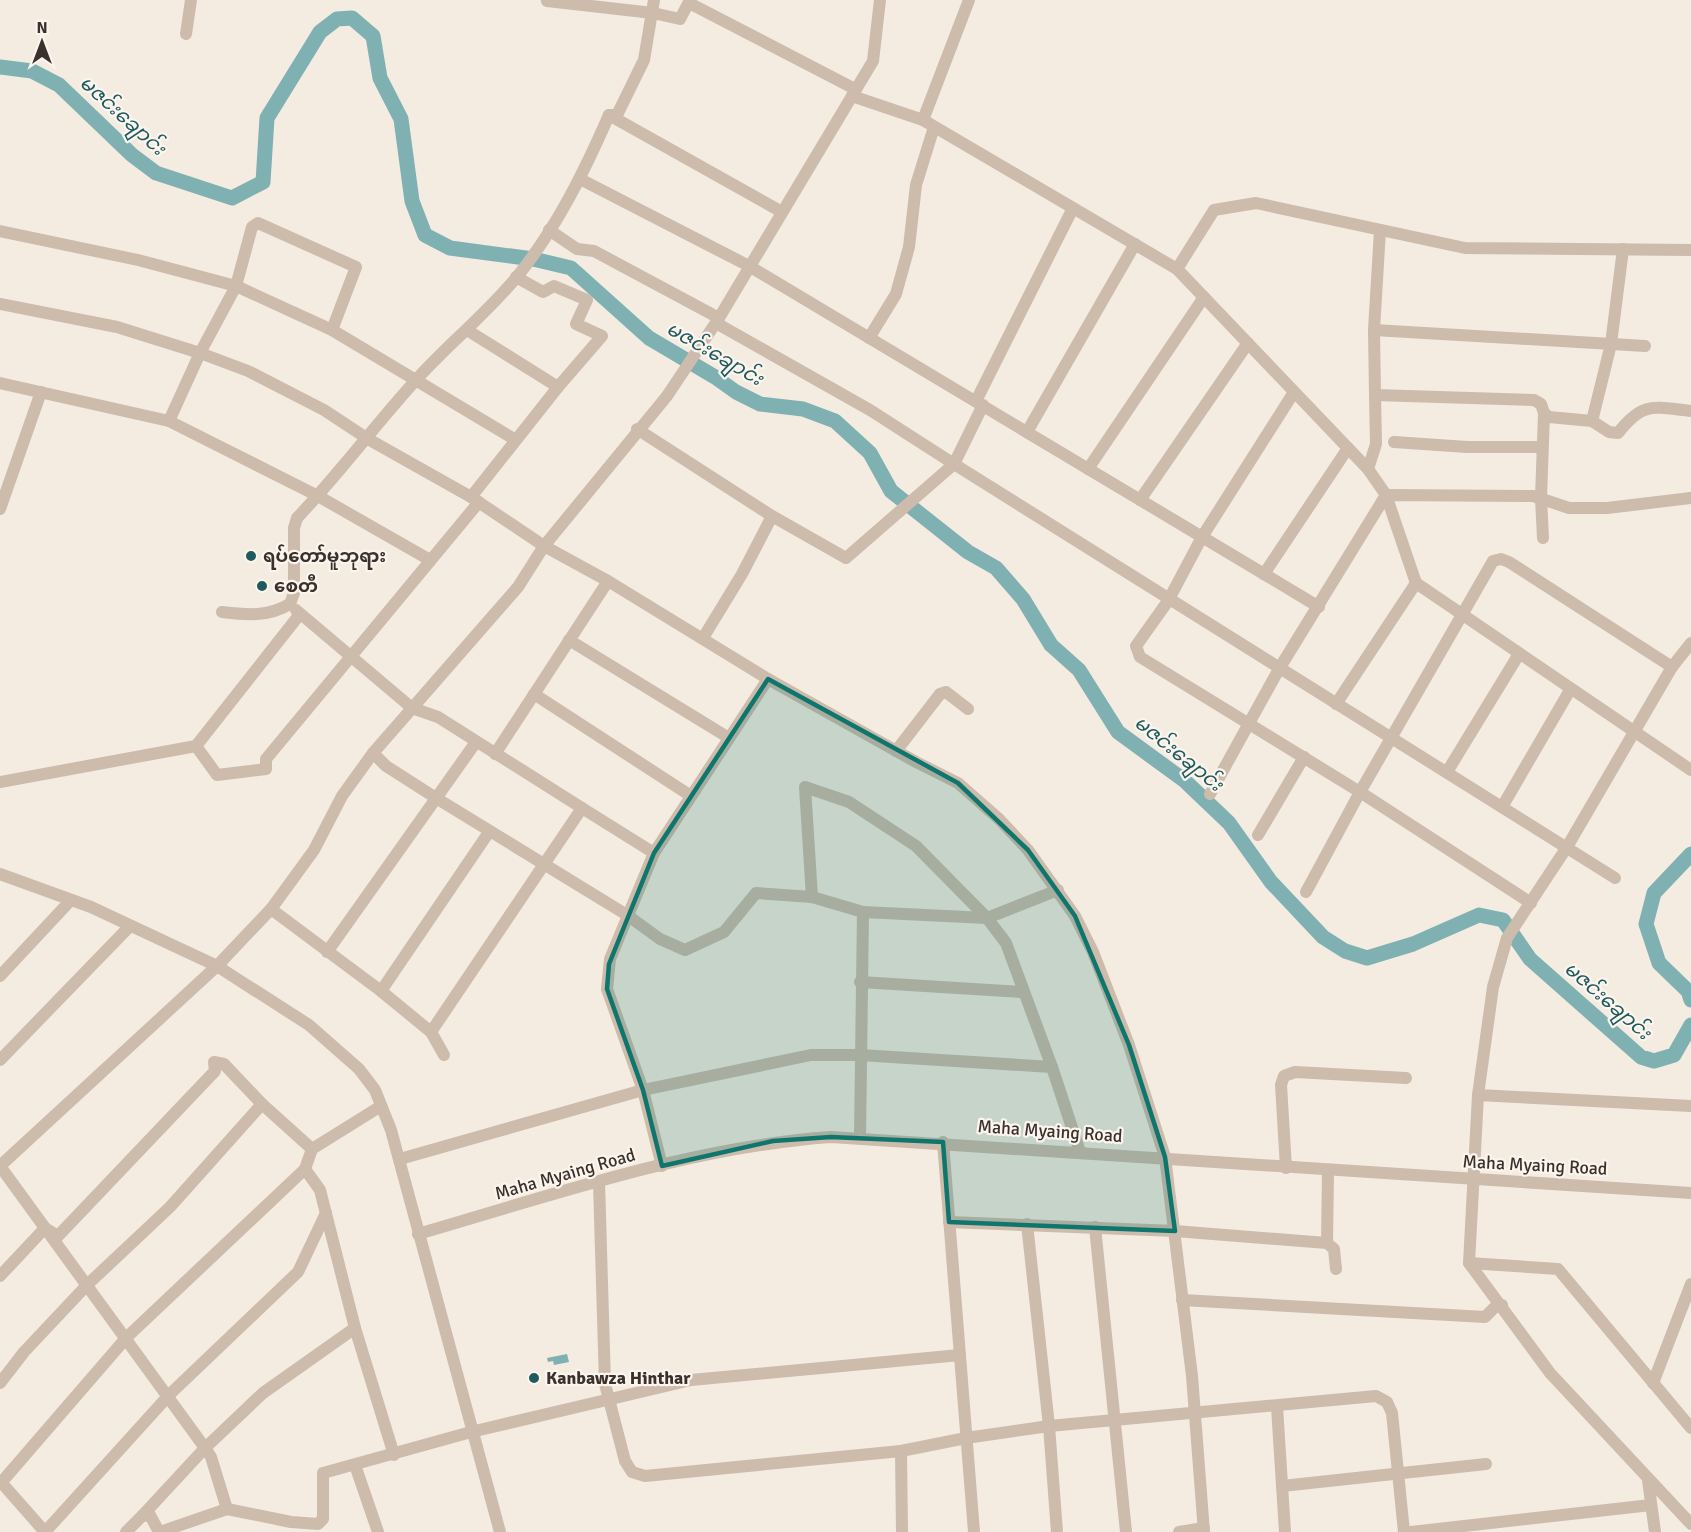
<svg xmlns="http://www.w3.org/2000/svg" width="1691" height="1532" viewBox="0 0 1691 1532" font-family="Signika,'Noto Sans Myanmar',sans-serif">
<rect width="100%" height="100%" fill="#f4ebe1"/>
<path fill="#7fb0b2" d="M567 1354 569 1362 554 1365 553 1361 548 1362 547 1358Z"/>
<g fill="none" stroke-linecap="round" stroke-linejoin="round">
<g stroke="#7fb0b2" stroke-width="15">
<path d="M0 67 32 71 59 85 132 155 156 173 232 198 263 182 267 118 320 32 337 19 352 18 373 36 380 78 401 119 412 201 425 235 450 248 533 259 571 268 649 338 715 377 736 392 760 404 803 409 835 421 870 453 891 491 968 552 996 568 1023 599 1051 645 1079 670 1118 732 1185 781 1229 823 1271 882 1323 937 1345 951 1367 958 1413 944 1479 915 1503 920 1530 959 1641 1057 1654 1061 1674 1055 1691 1025"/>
<path d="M1691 854 1654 893 1646 924 1659 963 1688 991 1691 1000"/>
</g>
<g stroke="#cdbbac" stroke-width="12">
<path d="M547 1 653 13 680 19 690 0"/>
<path d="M689 3 855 89"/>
<path d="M186 34 191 0"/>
<path d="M852 96 923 120 1177 269"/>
<path d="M609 115 782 212"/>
<path d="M923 120 969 0"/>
<path d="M580 179 749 266 1264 574 1348 448"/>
<path d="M549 230 577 249 594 251 719 318"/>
<path d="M1380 230 1374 330 1375 395 1534 400 1541 404 1544 413 1549 417 1592 421 1609 432 1618 433C1643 401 1653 407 1691 411"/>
<path d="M0 231 138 260 236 286 332 330 514 439"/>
<path d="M1691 250 1465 248 1256 203 1214 210 1177 269 1368 469 1386 495 1416 583 1691 770"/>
<path d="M516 277 543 292 554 286 587 300 576 324 602 336 558 387"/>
<path d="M0 304 117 327 200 353 248 371 324 410 368 439 471 497 544 546 608 581 768 679 916 762 958 783 999 819 1028 850 1075 916 1093 952 1129 1045 1165 1157 1192 1376 1204 1532"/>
<path d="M716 323 870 410 954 464 983 405"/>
<path d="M467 330 558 387 471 497"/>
<path d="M1374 330 1645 346"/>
<path d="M869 338 896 294 909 247 916 185 934 127"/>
<path d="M0 383 169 421 318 496 430 560"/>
<path d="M1294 392 1202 537 1168 601 1136 646 1140 657 1360 792 1531 903"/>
<path d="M976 401 1073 208"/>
<path d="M169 421 200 353 236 286 252 227 258 223 356 267 332 330"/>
<path d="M1592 421 1611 344 1623 249"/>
<path d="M637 429 772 516 846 558 954 464 1615 878"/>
<path d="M1027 432 1135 244"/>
<path d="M1394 442 1467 447H1541"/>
<path d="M1088 469 1204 297"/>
<path d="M1368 469 1376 444 1375 395"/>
<path d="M1140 500 1248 343"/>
<path d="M0 509 41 392"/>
<path d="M1543 538 1541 498 1544 413"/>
<path d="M1264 574 1319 607"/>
<path d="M296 610 412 708 438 717 582 808"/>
<path d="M222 612C247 615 268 617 290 604L294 593V528L297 518C339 474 375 425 416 380 449 343 489 312 520 273 558 225 585 170 609 115H617L644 60 654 0"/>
<path d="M703 638 742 574 772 516"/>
<path d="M569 640 729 738"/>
<path d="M1691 643 1672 667 1567 847 1507 938 1493 987 1478 1095 1469 1263 1550 1373 1691 1524"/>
<path d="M534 694 691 796"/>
<path d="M1336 704 1416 583"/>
<path d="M196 746 217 775 266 769V759L479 502"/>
<path d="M896 751 940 694 946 692 968 709"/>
<path d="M373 753 386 766 436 798 627 915 660 939 685 950 724 932 756 893 812 897 863 912 987 918 1058 890"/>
<path d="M495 754 608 581"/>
<path d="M1447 772 1519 654"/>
<path d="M0 782 196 746 300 614"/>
<path d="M1210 794 1279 669 1386 495 1533 496 1569 508H1607L1691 498"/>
<path d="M1502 807 1570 690"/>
<path d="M1258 835 1304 757"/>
<path d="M654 853 610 959 607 989 643 1090 662 1166"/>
<path d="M0 874 91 907 217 966 309 1025 359 1069 375 1090 391 1130 500 1532"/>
<path d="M1306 892 1360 792 1493 561 1501 559 1509 562 1672 667"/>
<path d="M812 897 805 787 849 802 916 846 987 918 1006 943 1052 1067 1080 1152"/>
<path d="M271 909 314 850 342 796 373 753 518 587 544 546 667 396 719 318 873 61 880 0"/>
<path d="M327 952 476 742"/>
<path d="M0 976 71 900"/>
<path d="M860 982 1022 992"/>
<path d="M381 991 489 832"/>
<path d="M431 1032 444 1055"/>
<path d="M0 1060 130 926"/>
<path d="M1478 1095 1691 1106"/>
<path d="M860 1138 863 912"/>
<path d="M943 1142 974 1532"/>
<path d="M400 1159 643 1090 811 1055H860L1052 1067"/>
<path d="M0 1166 217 966 271 909 381 991 431 1032 582 808 654 853 768 679"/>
<path d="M0 1166 205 1448 211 1457 227 1509"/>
<path d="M1286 1168 1281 1085 1284 1076 1295 1072 1406 1078"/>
<path d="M305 1169 320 1190 355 1328 394 1455"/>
<path d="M599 1182 605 1384 625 1461 632 1472 645 1476 901 1451 966 1438 1049 1426 1376 1396 1387 1402 1392 1413 1404 1532"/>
<path d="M949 1222 1175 1231 1327 1243 1328 1171"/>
<path d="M1027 1224 1049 1426 1057 1532"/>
<path d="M1095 1227 1126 1532"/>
<path d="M418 1234C553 1195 690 1147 831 1137L1691 1193"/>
<path d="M1327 1243 1334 1249 1336 1269"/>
<path d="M1469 1263 1558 1269 1691 1428"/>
<path d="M0 1276 45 1228 58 1236 215 1071 214 1062 224 1064 262 1104 312 1149"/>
<path d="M1182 1300 1485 1317 1495 1307 1502 1305"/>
<path d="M0 1383 24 1352 87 1285 170 1207 262 1104"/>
<path d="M1653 1383 1691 1284"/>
<path d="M1277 1407 1285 1532"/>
<path d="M901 1451 902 1532"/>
<path d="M355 1465 378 1532"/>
<path d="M1648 1480 1655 1532"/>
<path d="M0 1481 45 1532 170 1394 298 1272 326 1213"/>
<path d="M0 1484 127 1337 305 1169 312 1149 381 1106"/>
<path d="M1282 1486 1486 1464"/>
<path d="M142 1516 205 1448 263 1393 355 1328"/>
<path d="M126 1532 142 1516 150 1515 159 1532"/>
<path d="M160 1532 227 1509 291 1522 318 1524 323 1519V1473L471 1432 691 1380 960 1355"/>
<path d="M1179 1532 1204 1528"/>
<path d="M1411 1532 1651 1505"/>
</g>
</g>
<path fill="#0f766e" fill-opacity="0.2" stroke="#0f766e" stroke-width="4.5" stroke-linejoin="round" d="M768 679 958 783 1028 850 1075 916 1129 1045 1165 1157 1175 1231 949 1222 943 1142 831 1137 773 1141 662 1166 643 1090 607 989 609 964 654 853Z"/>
<g fill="#1f5a5e" stroke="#fbf5ee" stroke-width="2">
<circle cx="251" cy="556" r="6"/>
<circle cx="262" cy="586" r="6"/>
<circle cx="534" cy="1378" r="6"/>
</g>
<g text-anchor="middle" stroke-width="4.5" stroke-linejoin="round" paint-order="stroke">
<g font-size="18" font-weight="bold" fill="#3b302b" stroke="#fbf5ee" text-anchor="start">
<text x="263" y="562">ရပ်တော်မူဘုရား</text>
<text x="274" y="592">စေတီ</text>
<text x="546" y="1384">Kanbawza Hinthar</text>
</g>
<g font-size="18" fill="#3b302b" stroke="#fbf5ee">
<text transform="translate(1050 1131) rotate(4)" y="6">Maha Myaing Road</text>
<text transform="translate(1535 1165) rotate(3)" y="6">Maha Myaing Road</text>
<text transform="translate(565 1174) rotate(-16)" y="6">Maha Myaing Road</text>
</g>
<g font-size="20" font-style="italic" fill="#1f5a5e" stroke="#fbf5ee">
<text transform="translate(123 115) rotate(42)" y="7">မဇင်းချောင်း</text>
<text transform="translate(715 353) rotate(30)" y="7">မဇင်းချောင်း</text>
<text transform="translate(1179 753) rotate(39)" y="7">မဇင်းချောင်း</text>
<text transform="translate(1608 1000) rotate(41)" y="7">မဇင်းချောင်း</text>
</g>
</g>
<g transform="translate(42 42)" stroke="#fbf5ee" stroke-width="4.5" paint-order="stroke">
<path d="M0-4.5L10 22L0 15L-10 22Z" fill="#3b302b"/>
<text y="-9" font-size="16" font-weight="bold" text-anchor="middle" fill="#3b302b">N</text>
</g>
</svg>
